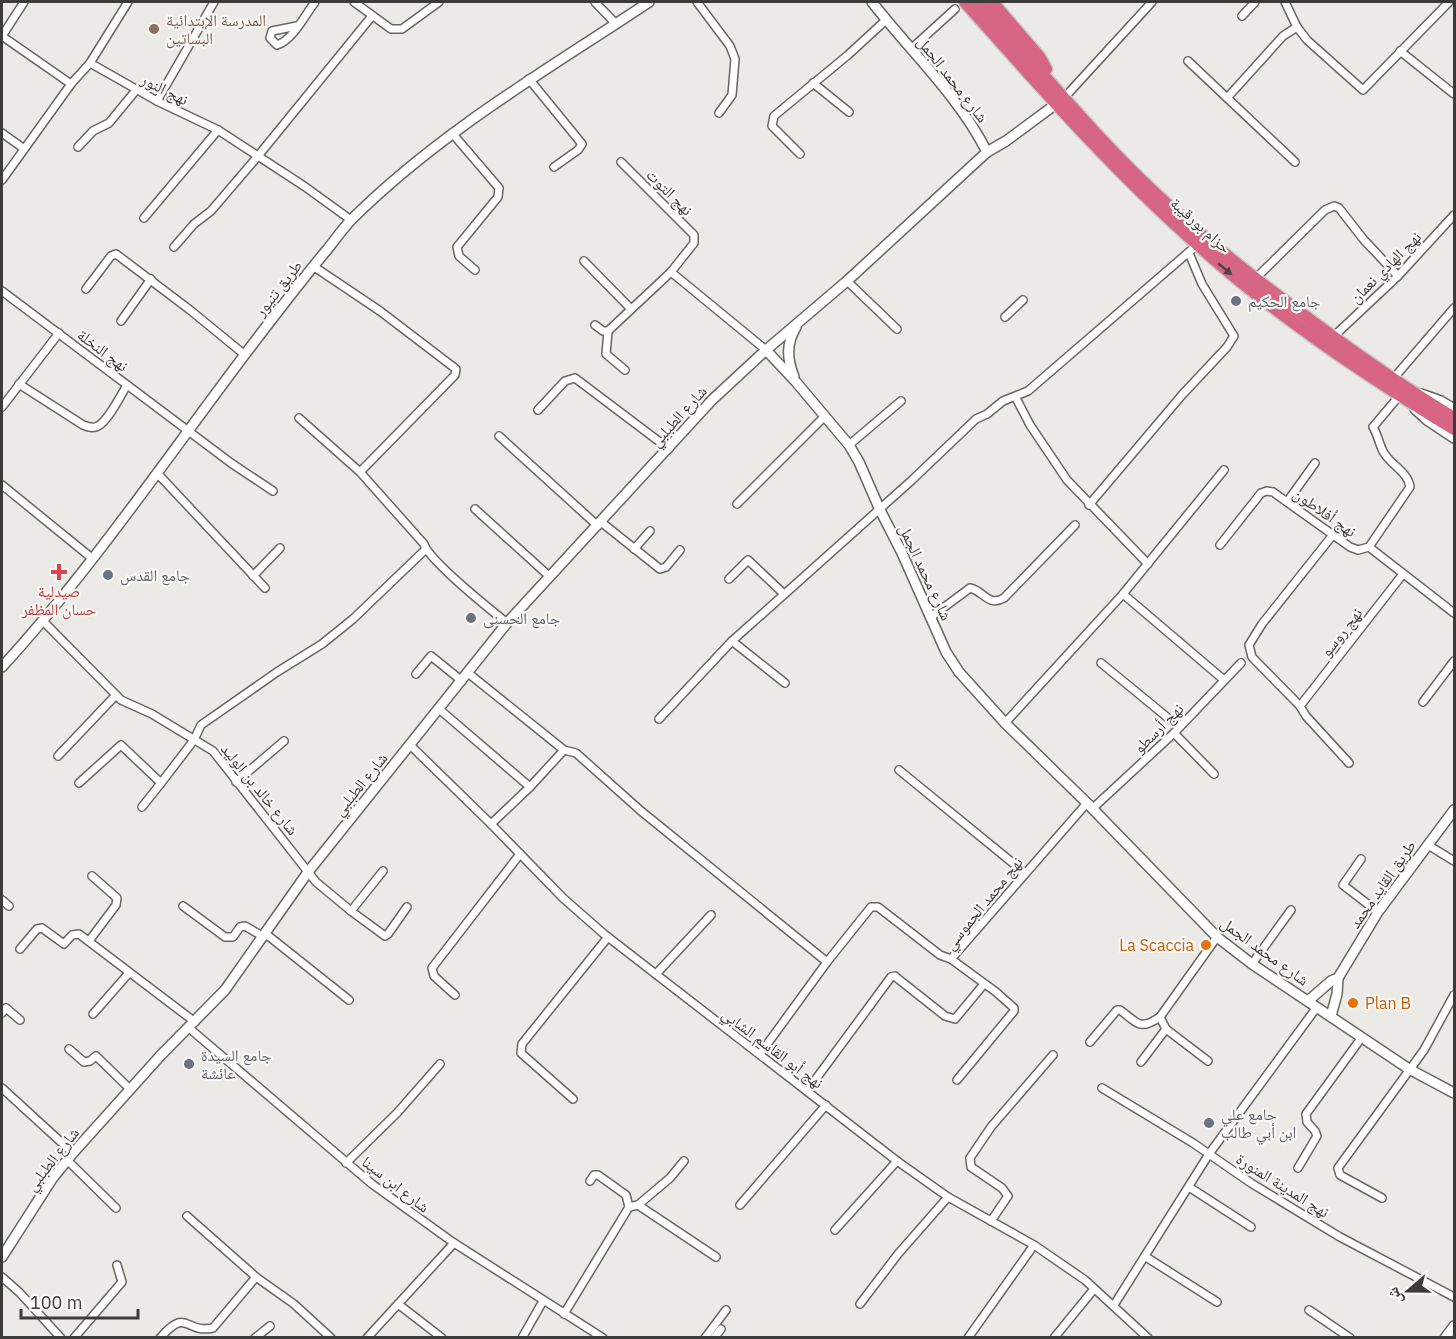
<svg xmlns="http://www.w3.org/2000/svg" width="1456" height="1339" viewBox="0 0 1456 1339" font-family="'IBM Plex Sans','Noto Naskh Arabic',sans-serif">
<rect width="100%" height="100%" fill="#eceae7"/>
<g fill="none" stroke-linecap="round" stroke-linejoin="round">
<g stroke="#686663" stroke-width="10">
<g id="street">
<path d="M24 2 2 36 71 84"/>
<path d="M354 2 391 29H402L439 2"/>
<path d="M595 2 616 24"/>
<path d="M697 2 730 46 735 59 732 95 719 113"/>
<path d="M1285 2 1297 27 1307 40 1363 90 1449 2"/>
<path d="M1242 16 1255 2"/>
<path d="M297 26 272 31 270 38 277 45C293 40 305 15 315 2"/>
<path d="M911 49 955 9"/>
<path d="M1400 51 1454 94"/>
<path d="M1188 61 1295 162"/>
<path d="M90 63 128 2"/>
<path d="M529 79 582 144 578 150 554 167"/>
<path d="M813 83 849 112"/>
<path d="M1064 98 1152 2"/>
<path d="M1227 98 1283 36 1297 27"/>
<path d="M157 101 214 2"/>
<path d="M2 133 23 148"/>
<path d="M452 133 499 188 498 197 457 247 459 256 475 270"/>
<path d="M78 147 93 131 109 123 137 89"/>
<path d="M800 154 772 126 774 116 848 55 886 20"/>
<path d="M621 162 694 235V243L671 272 608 331 606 354 625 370"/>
<path d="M2 180 71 84 90 63 157 101 218 130 304 186 351 220"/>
<path d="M144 218 218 130"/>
<path d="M174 247 194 224 211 211 258 156 372 16"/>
<path d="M584 261 631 309"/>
<path d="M313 266 380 311 456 369 455 375 360 472"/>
<path d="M671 272 766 350"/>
<path d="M1255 279 1325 210 1334 206 1339 208 1364 240 1398 276"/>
<path d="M847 281 897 329"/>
<path d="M86 289 111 256 116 254 190 310 245 355"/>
<path d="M2 291 231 463 273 491"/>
<path d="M1005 317 1023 300"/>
<path d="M121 321 151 279"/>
<path d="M595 325 603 331H608"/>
<path d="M1333 337 1398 276 1454 215"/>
<path d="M1393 379 1454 308"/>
<path d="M19 384 83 425C88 427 93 429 98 426 108 421 121 395 127 385"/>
<path d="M1016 398 1030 425 1067 480 1148 564"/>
<path d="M2 407 59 333"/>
<path d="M538 410 565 381 575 378 669 449"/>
<path d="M299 418 360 472 424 544C429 561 491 610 507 623"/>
<path d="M499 436 598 526"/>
<path d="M849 445 901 401"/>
<path d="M157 473 265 588"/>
<path d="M2 485 93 559"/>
<path d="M1287 502 1315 463"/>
<path d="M737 504 825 416"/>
<path d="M1089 505 1182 395 1227 347 1234 336 1202 284 1189 253"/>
<path d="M475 509 549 576"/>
<path d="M601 522 660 569 666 567 680 550"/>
<path d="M1332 536 1262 624 1249 645 1252 657 1300 706 1306 716 1349 763"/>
<path d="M1220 545 1261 493 1267 491 1273 492 1350 547 1358 550 1369 547 1454 613"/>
<path d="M1369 547 1410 487C1408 472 1392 466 1384 453 1380 447 1378 435 1373 427L1400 395"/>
<path d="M634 549 650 531"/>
<path d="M253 576 280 548"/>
<path d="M729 579 748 560 784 594"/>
<path d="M1123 594 1224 680"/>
<path d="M931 617 970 588C984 591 988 607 1004 598L1075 525"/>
<path d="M43 621 121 700 152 714 213 751 316 882 351 911 385 936 388 934 407 907"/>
<path d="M732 641 785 683"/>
<path d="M1101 663 1179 727"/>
<path d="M468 673 564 750 576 753 641 811 827 962"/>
<path d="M416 674 431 656 462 681"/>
<path d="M1423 702 1454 661"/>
<path d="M1300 706 1403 574"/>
<path d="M439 709 530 787"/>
<path d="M659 719 732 641 911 481 976 419 987 414 1003 401 1028 391 1197 245"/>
<path d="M1005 723 1123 594 1224 470"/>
<path d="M1174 733 1214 774"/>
<path d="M410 745 491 824 563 898 604 934 897 1161 948 1197 1034 1245 1085 1280 1148 1338"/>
<path d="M58 756 116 695"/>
<path d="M899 770 1025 873"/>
<path d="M236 782 284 741"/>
<path d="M79 783 121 745 161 783 194 740 201 725 277 672 322 644 353 619 426 549"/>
<path d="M142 807 161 783"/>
<path d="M1092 809 1174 733 1241 663"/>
<path d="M491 824 530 787 564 750"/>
<path d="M1428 845 1454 861"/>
<path d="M1361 859 1343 885 1378 912"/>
<path d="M2 900 9 906"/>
<path d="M183 906 225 937H233L240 927 245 926 264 937"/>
<path d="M351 911 383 871"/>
<path d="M266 934 349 1000"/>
<path d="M89 941 116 905 117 898 92 876"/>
<path d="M20 949 37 929 42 928 64 944 72 935 79 934 195 1022"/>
<path d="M1252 964 1291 910"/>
<path d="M656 974 711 915"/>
<path d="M455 995 434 976 432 968 520 854"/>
<path d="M2 1013 6 1008 20 1020"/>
<path d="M93 1014 129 973"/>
<path d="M189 1028 372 1184 454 1243 603 1338"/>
<path d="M1090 1042 1117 1010H1120C1138 1023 1139 1031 1160 1017"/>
<path d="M69 1049 84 1062 90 1061 96 1056 130 1089"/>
<path d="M760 1054 827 962 871 907H878L940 955 951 959"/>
<path d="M1208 1061 1166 1029 1160 1017 1217 937"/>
<path d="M1141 1062 1166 1029"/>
<path d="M957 1080 1014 1011V1008L996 992 951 959 1087 803"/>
<path d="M2 1088 73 1153"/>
<path d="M1102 1088 1193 1143 1251 1183 1340 1237 1454 1297"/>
<path d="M807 1091 891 977 895 976 897 978 945 1016 955 1019 984 984"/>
<path d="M573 1099 521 1053 522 1044 608 937"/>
<path d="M67 1160 116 1208"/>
<path d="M346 1163 397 1113 440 1064"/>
<path d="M1298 1168 1317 1136 1315 1131 1307 1122 1306 1114 1362 1037"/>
<path d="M1189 1187 1251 1227"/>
<path d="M1382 1198 1340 1175 1338 1168 1424 1050 1454 995"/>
<path d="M638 1205 670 1178 684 1161"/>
<path d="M740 1205 826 1105"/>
<path d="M629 1207 638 1205 716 1257"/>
<path d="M187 1216 256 1277 294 1304 331 1338"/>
<path d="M991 1221 1008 1196 1002 1188 971 1167 970 1158 991 1127 1053 1055"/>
<path d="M835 1230 897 1161"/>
<path d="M1146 1257 1217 1302"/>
<path d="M2 1277 19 1292 61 1338"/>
<path d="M398 1304 442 1338"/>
<path d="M860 1304 898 1254 948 1197"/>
<path d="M1114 1305 1209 1154 1317 1007"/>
<path d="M1309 1310 1350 1338"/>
<path d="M564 1314 629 1207 626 1195 598 1175H594L590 1181"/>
<path d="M74 1338 122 1282 117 1265"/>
<path d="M160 1338C188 1306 184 1334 213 1328L256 1277"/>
<path d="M255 1338 270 1326"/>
<path d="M367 1338 454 1243"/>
<path d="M522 1338 543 1301"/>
<path d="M705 1338 726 1310"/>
<path d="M714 1338 721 1329"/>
<path d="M968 1338 1034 1245"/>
<path d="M1054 1338 1094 1289"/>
</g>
</g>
<g stroke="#686663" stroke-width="12">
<g id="secondary">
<path d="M872 2C910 51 958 95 987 152L847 281 766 350 796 382 849 445 859 462 880 510 902 553 946 652 959 672 1005 723 1087 803 1217 937 1252 964 1409 1069 1454 1093"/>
<path d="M987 152 1006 141 1056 104"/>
<path d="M794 377C787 359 786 344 796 327"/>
<path d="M1421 394 1441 401 1454 409"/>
<path d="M1415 409 1427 420 1454 438"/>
<path d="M2 667C97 563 176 444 262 332 283 305 304 277 326 251 335 240 343 228 353 218 441 131 547 70 649 2"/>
<path d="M1308 1001 1331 981 1338 978 1378 912 1454 810"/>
<path d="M1331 1016 1337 994 1338 978"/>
<path d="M2 1257 52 1179 73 1153 161 1055 225 990 308 872 507 623 712 400 766 350"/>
<path d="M1445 1338 1454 1326"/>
</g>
</g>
<g stroke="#c8c8c8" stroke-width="15">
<g id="highway">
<path d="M965 2C1039 85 1113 170 1197 244 1274 314 1366 375 1454 429"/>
<path d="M979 2C1025 54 1070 107 1118 157 1172 213 1232 262 1294 308 1346 347 1399 385 1454 418"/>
<path d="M992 2 1040 58 1046 69"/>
</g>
</g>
<use href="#street" stroke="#fff" stroke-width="7"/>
<use href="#secondary" stroke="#fff" stroke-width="9"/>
<use href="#highway" stroke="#d66683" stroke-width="12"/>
</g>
<defs><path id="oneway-solid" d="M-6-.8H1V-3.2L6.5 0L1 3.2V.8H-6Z" transform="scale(1.5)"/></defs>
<use fill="#524145" href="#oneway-solid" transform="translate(1225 269) rotate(40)"/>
<circle fill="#8d6e63" stroke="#f9f7f4" stroke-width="2" cx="154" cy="29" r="6"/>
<g fill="#6b7280" stroke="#f9f7f4" stroke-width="2">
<circle cx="1236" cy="301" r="6"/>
<circle cx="108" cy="575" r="6"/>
<circle cx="471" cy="618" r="6"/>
<circle cx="189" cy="1064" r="6"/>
<circle cx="1209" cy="1123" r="6"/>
</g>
<path fill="#e0444e" stroke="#f9f7f4" stroke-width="2" d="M56 563h6v6h6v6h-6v6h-6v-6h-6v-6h6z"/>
<g fill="#e8710a" stroke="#f9f7f4" stroke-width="2">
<circle cx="1206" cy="945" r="6"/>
<circle cx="1353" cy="1003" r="6"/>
</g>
<g text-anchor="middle" stroke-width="4.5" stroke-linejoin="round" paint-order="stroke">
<g font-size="16" fill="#785e54" stroke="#f9f7f4" text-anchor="start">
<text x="166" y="26">المدرسة الإبتدائية<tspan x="166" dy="18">البساتين</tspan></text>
</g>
<g font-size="16" fill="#3b3b3a" stroke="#f9f7f4">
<text transform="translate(953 79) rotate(52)" y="6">شارع محمد الجمل</text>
<text transform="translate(165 89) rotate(27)" y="6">نهج النور</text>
<text transform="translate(670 192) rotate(45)" y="6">نهج التوت</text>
<text transform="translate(1201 225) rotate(42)" y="6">حزام بورقيبة</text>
<text transform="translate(1385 267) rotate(-45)" y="6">نهج الهادي نعمان</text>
<text transform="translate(278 288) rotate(-52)" y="6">طريق تنيور</text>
<text transform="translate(103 350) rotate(37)" y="6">نهج النخلة</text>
<text transform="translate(678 416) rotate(-48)" y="6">شارع الطبلبي</text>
<text transform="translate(1325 512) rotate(35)" y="6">نهج أفلاطون</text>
<text transform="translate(926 572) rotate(65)" y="6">شارع محمد الجمل</text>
<text transform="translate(1341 632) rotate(-52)" y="6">نهج روسو</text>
<text transform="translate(1158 728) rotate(-45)" y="6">نهج أرسطو</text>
<text transform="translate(360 784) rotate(-51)" y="6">شارع الطبلبي</text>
<text transform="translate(260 789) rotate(51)" y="6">شارع خالد بن الوليد</text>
<text transform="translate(1382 884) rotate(-55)" y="6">طريق القايد محمد</text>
<text transform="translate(983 903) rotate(-51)" y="6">نهج محمد الجموسي</text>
<text transform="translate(1265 951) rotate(36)" y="6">شارع محمد الجمل</text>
<text transform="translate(773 1048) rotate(37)" y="6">نهج أبو القاسم الشابي</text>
<text transform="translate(52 1159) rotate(-52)" y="6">شارع الطبلبي</text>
<text transform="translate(396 1184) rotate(38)" y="6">شارع ابن سينا</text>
<text transform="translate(1283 1185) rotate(32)" y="6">نهج المدينة المنورة</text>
</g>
<g font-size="16" fill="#5b616d" stroke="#f9f7f4" text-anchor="start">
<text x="1248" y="307">جامع الحكيم</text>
<text x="120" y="581">جامع القدس</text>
<text x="483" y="624">جامع الحسنى</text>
<text x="201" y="1061">جامع السيدة<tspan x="201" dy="18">عائشة</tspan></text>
<text x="1221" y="1120">جامع علي<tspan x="1221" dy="18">ابن أبي طالب</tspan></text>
</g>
<g font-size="16" fill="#be3a42" stroke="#f9f7f4">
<text x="59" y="597">صيدلية<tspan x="59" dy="18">حسان المظفر</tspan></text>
</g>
<g font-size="16" fill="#c56008" stroke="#f9f7f4" text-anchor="end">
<text x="1194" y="951">La Scaccia</text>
<text x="1365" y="1009" text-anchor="start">Plan B</text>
</g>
</g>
<rect width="1456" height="1339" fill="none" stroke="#3b3b3a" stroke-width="6"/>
<g transform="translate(1408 1291) rotate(250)" stroke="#f9f7f4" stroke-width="4.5" paint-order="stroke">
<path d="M0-4.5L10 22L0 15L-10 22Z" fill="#3b3b3a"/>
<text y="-9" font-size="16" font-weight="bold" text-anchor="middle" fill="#3b3b3a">ش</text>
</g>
<path d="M21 1309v9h117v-9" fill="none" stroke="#3b3b3a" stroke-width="3"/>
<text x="30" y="1309" font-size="18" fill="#3b3b3a" stroke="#f9f7f4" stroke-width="4.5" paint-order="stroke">100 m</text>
</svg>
